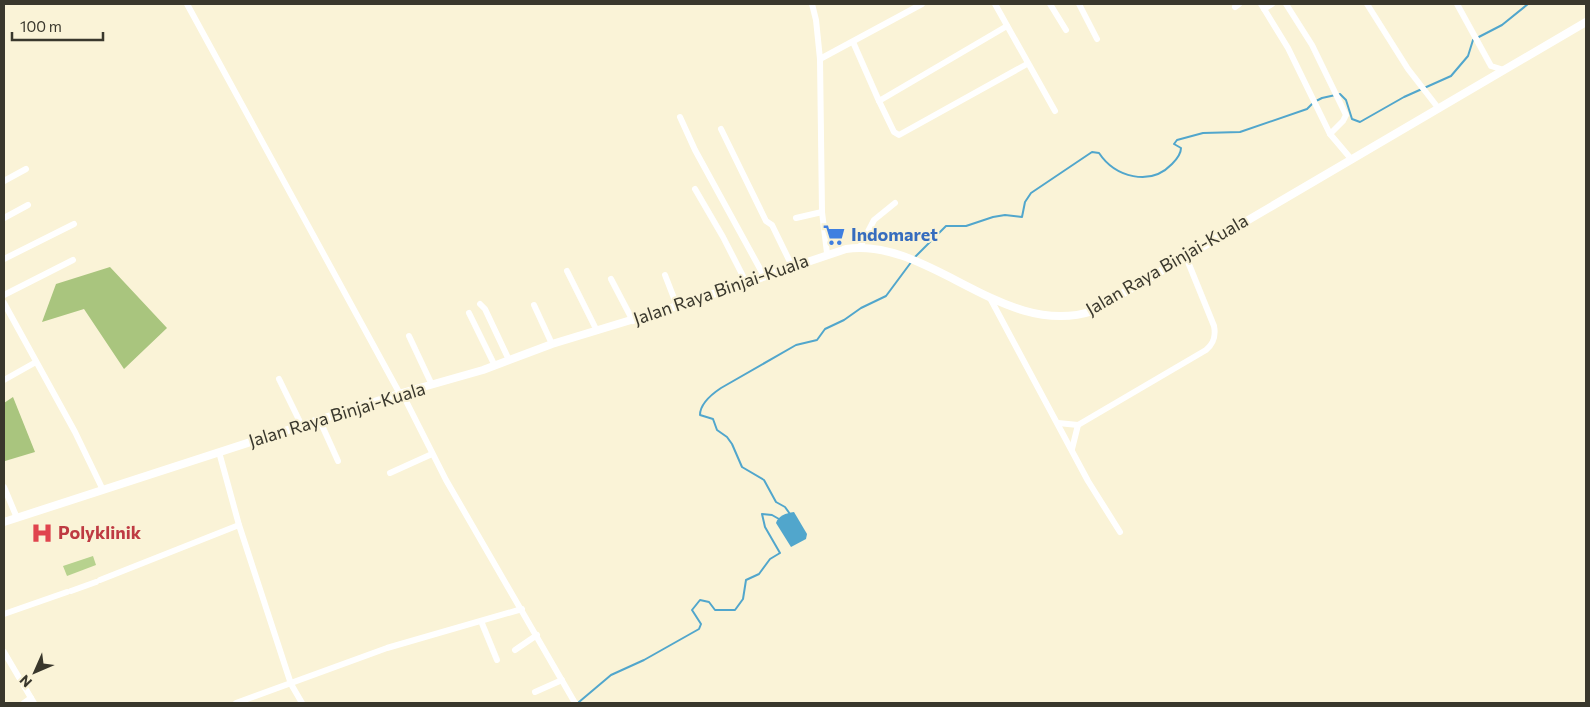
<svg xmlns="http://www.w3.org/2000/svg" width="1590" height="707" viewBox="0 0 1590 707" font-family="Commissioner,sans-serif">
<rect width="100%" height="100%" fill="#faf3d7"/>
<path fill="#b7d28e" d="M93 556 96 565 67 576 63 566Z"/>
<g fill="#a9c57e">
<path d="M110 267 167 328 124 369 84 309 42 322 56 284Z"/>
<path d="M13 397 35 452 5 461 4 403Z"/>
</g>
<path fill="#51a6cc" d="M794 512 807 534 806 539 791 547 776 523C778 516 786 513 794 512Z"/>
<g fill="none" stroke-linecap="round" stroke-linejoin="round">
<g stroke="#51a6cc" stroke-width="2">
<path d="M1316 101 1322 98 1340 94 1346 100 1352 119 1360 122 1404 97 1451 76 1468 56 1473 40 1502 25 1528 4"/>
<path d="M915 257 946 226H966L993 217 1005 215 1022 217 1025 202 1031 193 1092 152 1099 153C1115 177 1150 187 1172 164 1177 159 1181 154 1181 148L1174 144 1177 140 1203 133 1240 132 1307 109 1312 104"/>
<path d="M790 514 785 507 776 502 764 480 742 467 732 444 727 437 717 430 713 419 700 415C700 403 712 394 721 388L796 345 817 340 825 329 844 320 861 308 886 296 912 261"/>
<path d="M579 702 611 675 644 660 699 629 701 624 692 610 700 600 709 602 715 610H735L743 599 746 580 759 574 770 559 780 553 765 527 762 514 772 515 779 519"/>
</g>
<g stroke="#fff" stroke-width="6">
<path d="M187 4 400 394"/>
<path d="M812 4 816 20 820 59 822 212 827 253"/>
<path d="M995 4 1055 111"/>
<path d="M1050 4 1066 30"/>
<path d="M1079 4 1097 39"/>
<path d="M1261 4 1288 48 1330 134 1352 160"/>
<path d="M1286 4 1312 45 1346 115 1343 121 1330 134"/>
<path d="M1367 4 1408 69 1439 109"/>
<path d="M1457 4 1491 66 1504 70"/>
<path d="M1235 7 1239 4"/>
<path d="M1264 9 1272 4"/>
<path d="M853 42 879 101 1007 26"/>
<path d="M820 59 922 4"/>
<path d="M879 101 894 132 899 135 1027 64"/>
<path d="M680 117 695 150 764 276"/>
<path d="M721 129 766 221 772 225 792 266"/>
<path d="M4 181 26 169"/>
<path d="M695 189 723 237 746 282"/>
<path d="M4 218 28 205"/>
<path d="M796 218 822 212"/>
<path d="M860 247 874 220 895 203"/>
<path d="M4 259 74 224"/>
<path d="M567 271 597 331"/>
<path d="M665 275 677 306"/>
<path d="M611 279 633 321"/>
<path d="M4 295 73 260"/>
<path d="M990 298 1088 481 1120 532"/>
<path d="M4 303 75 432 103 490"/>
<path d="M480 304 485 309 509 360"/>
<path d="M534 305 552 344"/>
<path d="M469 313 495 366"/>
<path d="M409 336 432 385"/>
<path d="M279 379 302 426"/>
<path d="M4 380 36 362"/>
<path d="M402 393 446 480 575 703"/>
<path d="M320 421 338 461"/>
<path d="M1058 423 1078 425 1206 350C1214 343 1216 336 1214 326L1186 257"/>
<path d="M1072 449 1078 425"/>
<path d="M219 452 239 525 291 684 302 703"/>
<path d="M390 473 432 454"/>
<path d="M4 487 17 518"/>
<path d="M100 580 239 525"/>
<path d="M71 591 96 582"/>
<path d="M4 614 67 592"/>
<path d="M481 621 497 660"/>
<path d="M515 650 537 635"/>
<path d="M4 652 34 703"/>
<path d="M535 692 562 680"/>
<path d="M24 703 31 698"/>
<path d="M236 703 387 648 522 609"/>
</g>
<path stroke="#fff" stroke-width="8" d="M4 522 402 393 483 370 552 344 677 306 846 249C930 237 1004 340 1093 311L1586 22"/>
</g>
<defs>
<g id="supermarket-bare" transform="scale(1.725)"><path d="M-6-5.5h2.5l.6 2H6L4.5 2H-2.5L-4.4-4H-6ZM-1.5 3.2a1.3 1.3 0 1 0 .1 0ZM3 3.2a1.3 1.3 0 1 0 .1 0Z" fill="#3f7fe0" stroke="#faf3d7" stroke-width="2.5" paint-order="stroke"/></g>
<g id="hospital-bare" transform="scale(1.725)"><path d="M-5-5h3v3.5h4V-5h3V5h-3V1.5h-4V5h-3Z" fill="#e0444e" stroke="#faf3d7" stroke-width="2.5" paint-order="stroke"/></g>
</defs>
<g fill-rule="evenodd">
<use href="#supermarket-bare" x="834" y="235"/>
<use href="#hospital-bare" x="42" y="533"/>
</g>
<g text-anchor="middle" stroke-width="4" stroke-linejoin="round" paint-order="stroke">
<g font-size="18" font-weight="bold" fill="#366cbe" stroke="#faf3d7" text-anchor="start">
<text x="851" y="241">Indomaret</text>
</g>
<g font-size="18" fill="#39372c" stroke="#faf3d7">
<text transform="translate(1167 265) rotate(-30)" y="6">Jalan Raya Binjai-Kuala</text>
<text transform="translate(721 290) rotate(-19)" y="6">Jalan Raya Binjai-Kuala</text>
<text transform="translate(337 415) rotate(-17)" y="6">Jalan Raya Binjai-Kuala</text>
</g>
<g font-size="18" font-weight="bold" fill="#be3a42" stroke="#faf3d7" text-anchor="start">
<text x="58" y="539">Polyklinik</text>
</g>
</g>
<rect width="1590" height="707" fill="none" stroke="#39372c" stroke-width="10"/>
<g transform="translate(35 672) rotate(225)" stroke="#faf3d7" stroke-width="4" paint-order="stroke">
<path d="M0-4L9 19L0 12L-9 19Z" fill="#39372c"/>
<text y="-8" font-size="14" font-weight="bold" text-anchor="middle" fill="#39372c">N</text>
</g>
<path d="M12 32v8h91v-8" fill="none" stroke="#39372c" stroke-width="2.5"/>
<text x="20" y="32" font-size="15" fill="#39372c" stroke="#faf3d7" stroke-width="4" paint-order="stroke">100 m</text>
</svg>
